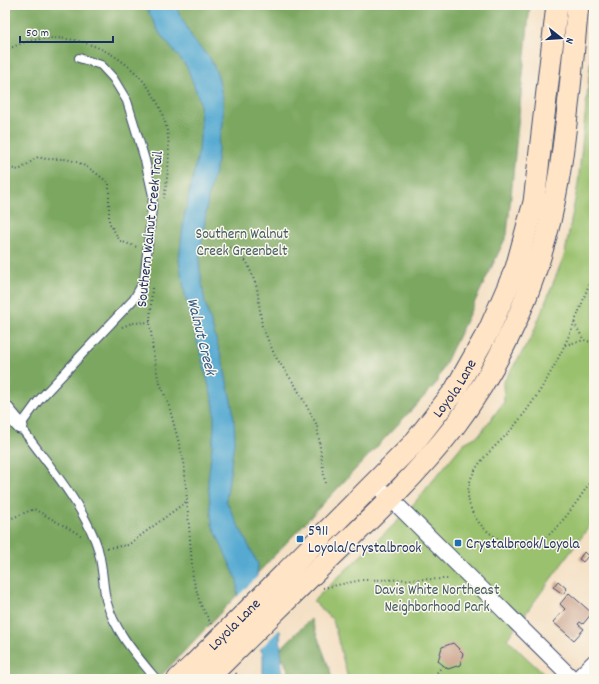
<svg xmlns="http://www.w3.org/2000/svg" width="599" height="684" viewBox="0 0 599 684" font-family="Dekko,sans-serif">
<rect width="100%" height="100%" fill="#fbf7ec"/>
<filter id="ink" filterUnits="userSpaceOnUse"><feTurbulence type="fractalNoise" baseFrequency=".025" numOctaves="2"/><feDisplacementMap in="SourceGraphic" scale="8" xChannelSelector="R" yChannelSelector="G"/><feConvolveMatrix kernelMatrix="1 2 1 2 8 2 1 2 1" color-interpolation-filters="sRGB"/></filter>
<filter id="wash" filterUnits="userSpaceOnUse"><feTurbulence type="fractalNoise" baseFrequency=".012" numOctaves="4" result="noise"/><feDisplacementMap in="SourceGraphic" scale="16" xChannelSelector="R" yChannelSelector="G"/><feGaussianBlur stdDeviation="0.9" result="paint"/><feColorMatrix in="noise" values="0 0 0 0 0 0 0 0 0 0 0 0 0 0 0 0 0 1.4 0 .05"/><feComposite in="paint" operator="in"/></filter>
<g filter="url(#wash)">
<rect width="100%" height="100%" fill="#f4e0c4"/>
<path fill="#9ac16d" stroke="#5a7866" d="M594 29V520L507 639 549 679H348L333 620 313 601 406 513 464 443 479 435 504 402 503 383 532 336 565 253 578 184Z"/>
<g fill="#7ba760" stroke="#4b6b5f">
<path d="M5 5H530L507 235 435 385 158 679H5Z"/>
<path d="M311 619 330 670 332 679H292L279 650Z"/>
</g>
<path fill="#56aad2" stroke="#386c98" d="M145 5H175L194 41 210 58 218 76 223 99V125L219 141 216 168 208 198 199 263 205 303 223 363 233 410 235 436 226 501 258 564 256 587 259 606 280 631 282 670 287 679H263V654L238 608 237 580 212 524 208 482 214 428V405L185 295 179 260 184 217 199 150 201 127 200 102 187 67 160 34Z"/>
<path fill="#f4e0c4" d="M259 575 258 587 261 605 281 628 259 650 237 609 236 598Z"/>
<g id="blocks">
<g fill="#c79c85">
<path d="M584 552 588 556 583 562 579 559Z"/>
<path d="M558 581 567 589 563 594 553 587Z"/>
<path d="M569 593 592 613 583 624 580 622 578 624 584 629 574 640 553 622 565 609 560 604Z"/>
<path d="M453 643 463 653 460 665 448 669 438 661 442 647Z"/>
</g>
</g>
</g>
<g filter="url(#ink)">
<use href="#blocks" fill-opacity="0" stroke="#3c4a6d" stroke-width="1"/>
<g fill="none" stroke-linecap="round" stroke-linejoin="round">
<g stroke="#3c4a6d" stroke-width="10">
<path id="service" d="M79 58 101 65 113 78 127 101 145 160 153 196 152 208 144 281 134 299 39 400 20 426C46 462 78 498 95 540 103 559 102 580 106 600 114 630 136 655 156 679"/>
</g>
<g stroke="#3c4a6d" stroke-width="17">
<g id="minor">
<path d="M5 408 20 426"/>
<path d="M375 483 573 679"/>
<path d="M577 679 594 662"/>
</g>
</g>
<g stroke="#3c4a6d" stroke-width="23">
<g id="secondary">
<path id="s1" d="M286 572 413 444 455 390 489 330 516 268 534 202 557 5"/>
<path d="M301 586C353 535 409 485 454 427 508 355 543 270 558 182 568 123 572 64 578 5"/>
<path d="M178 679 195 663"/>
</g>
</g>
<g stroke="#3c4a6d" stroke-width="2" stroke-dasharray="1 3" stroke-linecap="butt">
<path d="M5 51C66 16 147 57 165 122 172 147 168 173 164 198"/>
<path d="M5 167 19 170 38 157C47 160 51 159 59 159 78 158 96 172 109 184V222L120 241 137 247"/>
<path d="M230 247 247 262 257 288 262 326 275 356 295 385 317 425 325 483"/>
<path d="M594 269C575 327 551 384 510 431 494 449 470 465 468 492 467 527 512 558 543 539 560 529 583 493 594 476"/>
<path d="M152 288 150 322 153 351 158 378 169 406 184 462 193 578 200 603 211 624"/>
<path d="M574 323 584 340"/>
<path d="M122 327 132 323 150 322"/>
<path d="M565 345 584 340 594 343"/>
<path d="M5 521 34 509 82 536"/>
<path d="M107 548 128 545 187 501"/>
<path d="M323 588 362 580 450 579"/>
<path d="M236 673 238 679"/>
<path d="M432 679 443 665"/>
</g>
<use href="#service" stroke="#fff" stroke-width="8"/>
<use href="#minor" stroke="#fff" stroke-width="15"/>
<use href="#secondary" stroke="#ffe4c6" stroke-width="21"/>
<g stroke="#3c4a6d" stroke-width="23" stroke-linecap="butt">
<g id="secondary-bridge">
<path id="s2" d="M195 663 286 572"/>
<path d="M207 679 301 586"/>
</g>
</g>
<use href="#secondary-bridge" stroke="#ffe4c6" stroke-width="21"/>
</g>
</g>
<g fill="#1f6fb2" stroke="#fbf7ec" stroke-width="1.5">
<rect x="296" y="535" width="8" height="8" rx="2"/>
<rect x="454" y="539" width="8" height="8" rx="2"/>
</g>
<g text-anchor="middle" stroke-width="3" stroke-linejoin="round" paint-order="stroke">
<g font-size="15" fill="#1b2f5e" stroke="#fbf7ec">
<text transform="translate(149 229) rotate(-84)" y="5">Southern Walnut Creek Trail</text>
<text dy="5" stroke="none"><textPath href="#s1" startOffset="250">Loyola Lane</textPath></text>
<text dy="5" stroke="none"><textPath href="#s2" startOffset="55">Loyola Lane</textPath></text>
</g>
<g font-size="15" fill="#415b62" stroke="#fbf7ec">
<text x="242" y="238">Southern Walnut<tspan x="242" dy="17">Creek Greenbelt</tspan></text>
<text x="437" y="594">Davis White Northeast<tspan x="437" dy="17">Neighborhood Park</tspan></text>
</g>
<g font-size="15" fill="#1b2f5e" stroke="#fbf7ec" text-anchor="start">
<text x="308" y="535">5911<tspan x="308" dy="17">Loyola/Crystalbrook</tspan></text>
<text x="466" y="548">Crystalbrook/Loyola</text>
</g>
<g font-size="16" font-style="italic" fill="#305a87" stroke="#fbf7ec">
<text transform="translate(203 336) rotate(76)" y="6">Walnut Creek</text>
</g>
</g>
<rect width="599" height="684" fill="none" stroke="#fbf7ec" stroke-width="20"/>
<g transform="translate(561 38) rotate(107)" stroke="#fbf7ec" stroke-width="3" paint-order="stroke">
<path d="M0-3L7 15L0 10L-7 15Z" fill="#1b2f5e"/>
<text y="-6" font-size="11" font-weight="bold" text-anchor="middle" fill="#1b2f5e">N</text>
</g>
<path d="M20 36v6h93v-6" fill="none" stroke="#1b2f5e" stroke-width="2"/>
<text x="26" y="36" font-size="12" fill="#1b2f5e" stroke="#fbf7ec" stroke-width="3" paint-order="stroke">50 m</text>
</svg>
